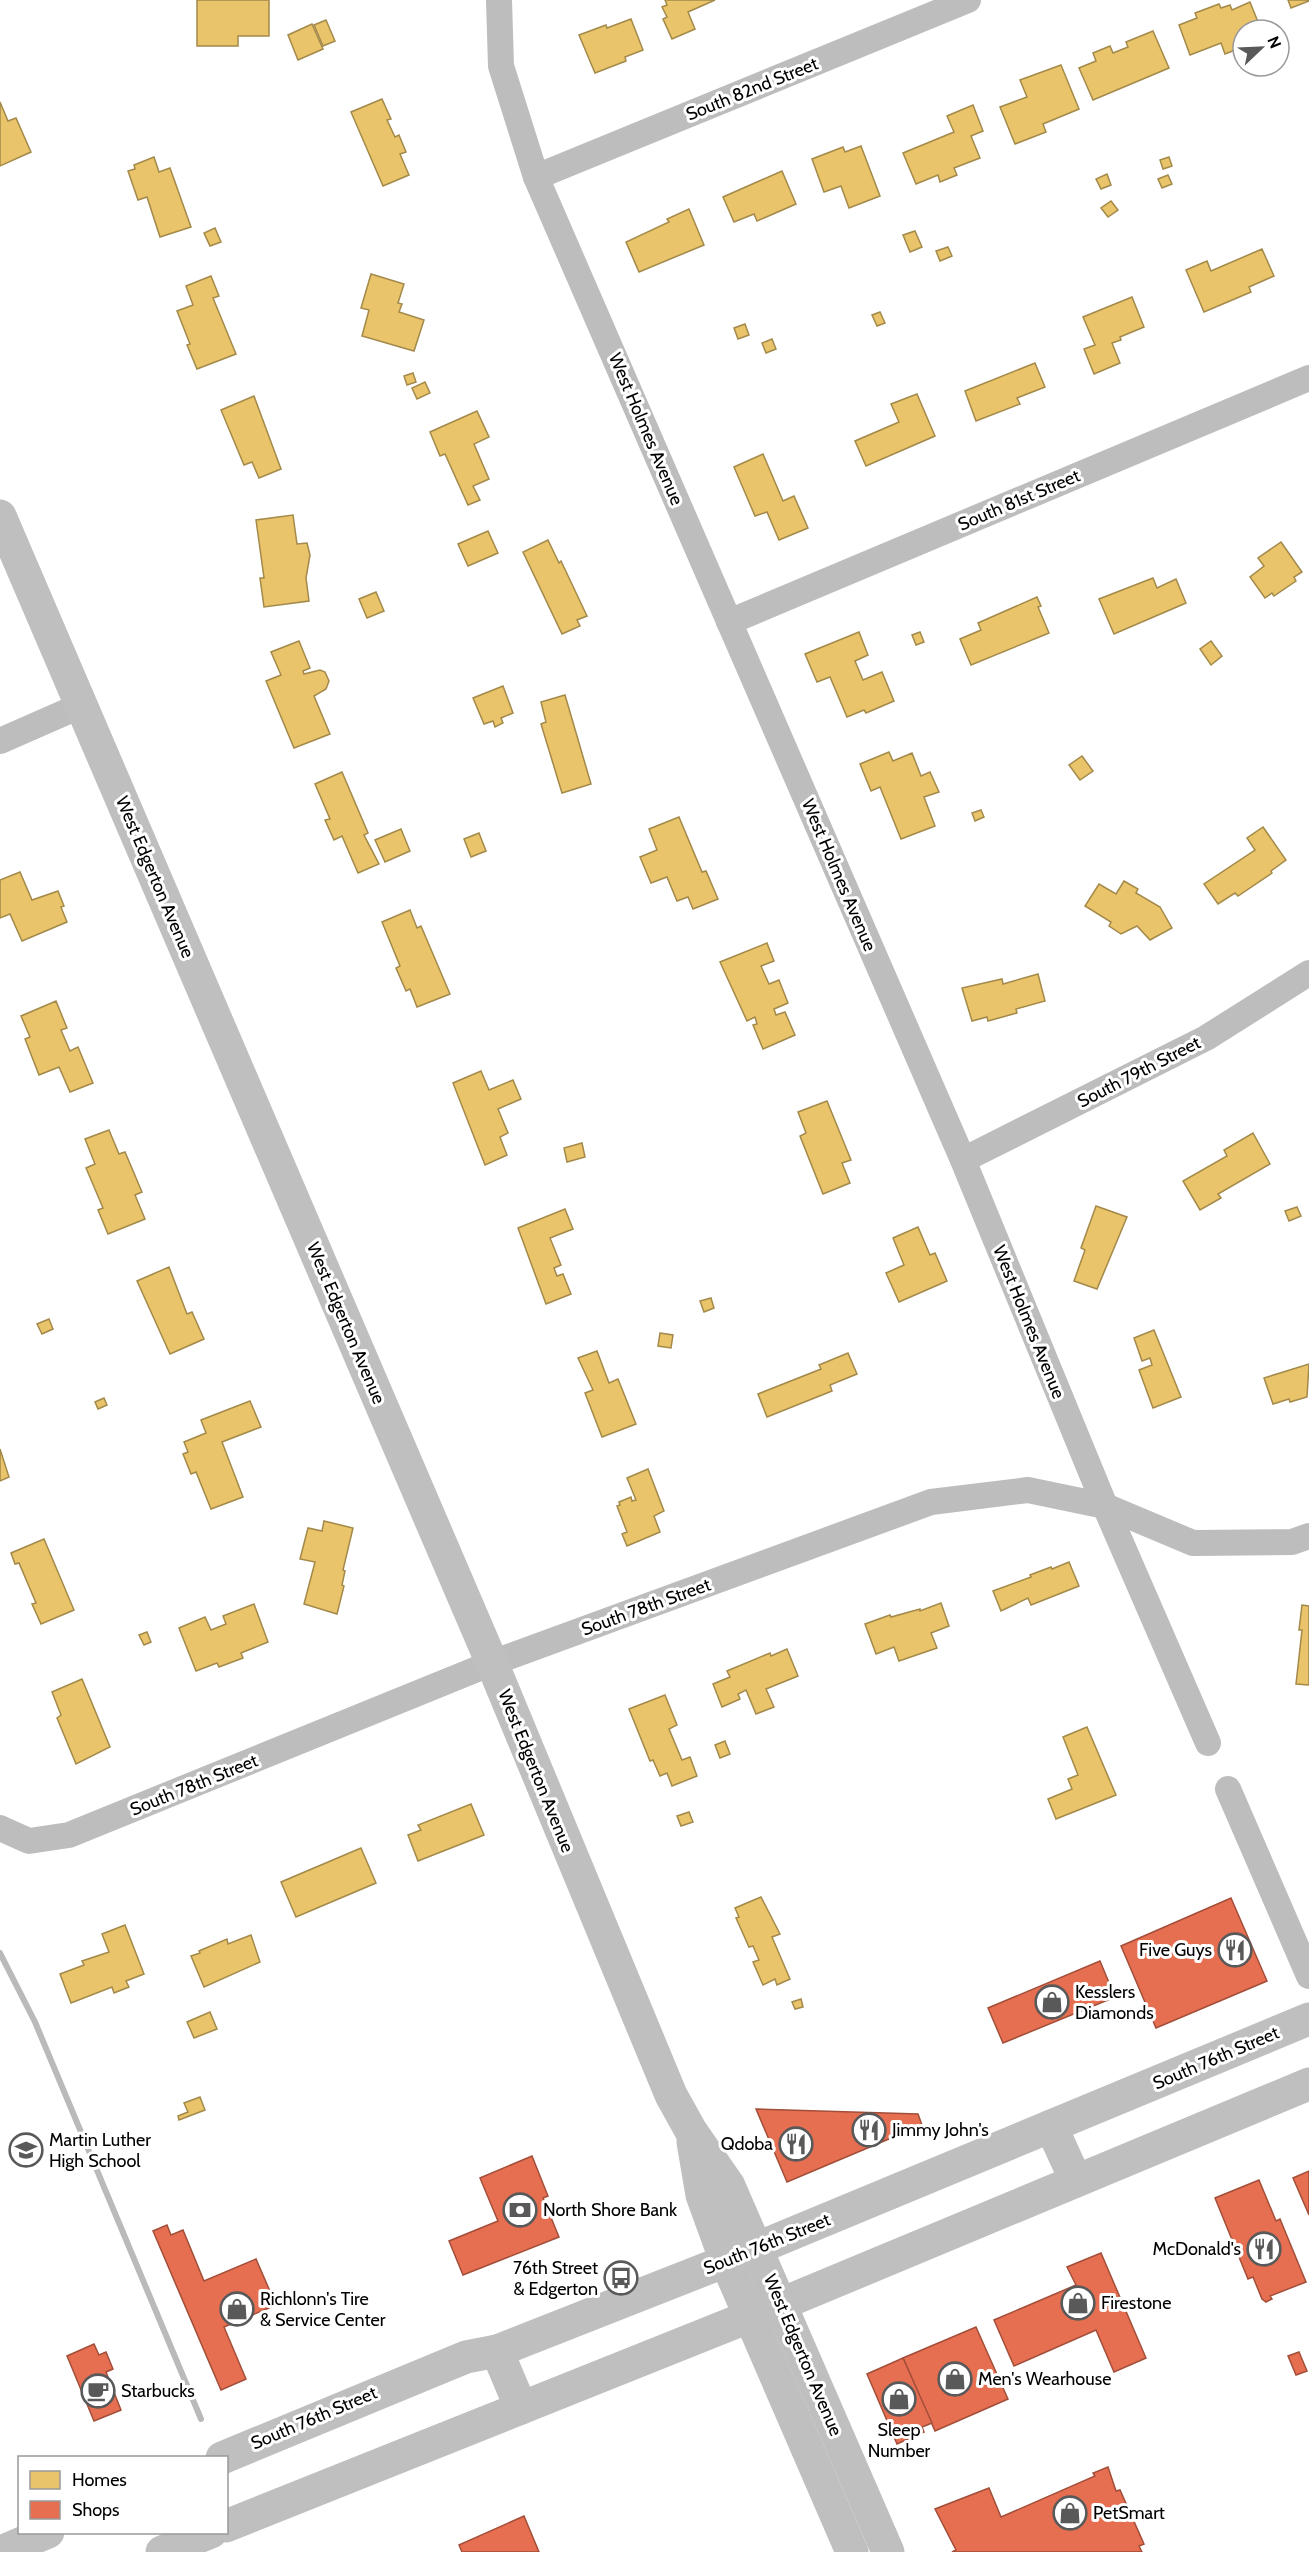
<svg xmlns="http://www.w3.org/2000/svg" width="1309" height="2552" viewBox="0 0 1309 2552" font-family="Cabin,sans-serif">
<rect width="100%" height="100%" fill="#fff"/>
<g fill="#e9c46a" stroke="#a3894a" stroke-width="1.5">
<path d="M197 0H269V36H238V46H197Z"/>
<path d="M665 0H715L688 12 695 29 672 39 663 19 667 17 662 7 667 5Z"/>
<path d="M1288 0H1309V1L1291 8Z"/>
<path d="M1250 2 1260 27 1256 28 1257 30H1243V47L1225 54 1221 43 1190 55 1179 25 1197 18 1195 13 1219 4 1221 8 1230 5 1232 10Z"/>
<path d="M631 19 643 50 625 57 626 61 595 73 579 35 606 25 607 28Z"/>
<path d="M326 20 335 41 323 46 314 25Z"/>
<path d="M312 24 323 49 298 60 288 35Z"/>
<path d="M1153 31 1169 68 1093 100 1079 68 1096 61 1093 53 1110 46 1113 53 1128 47 1126 42Z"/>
<path d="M1061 65 1079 109 1043 124 1046 132 1015 144 1000 107 1027 97 1020 80Z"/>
<path d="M382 99 391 119 387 120 395 137 399 135 406 152 400 154 409 175 383 186 351 112Z"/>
<path d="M0 102 8 121 16 118 31 152 0 166Z"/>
<path d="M973 105 983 131 971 136 980 158 954 168 957 175 940 182 938 175 916 184 903 153 954 132 947 116Z"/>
<path d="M861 146 880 196 849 208 841 186 824 192 812 159 843 147 845 152Z"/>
<path d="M154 157 159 172 170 168 191 227 160 237 147 197 138 200 128 171 135 169 134 165Z"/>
<path d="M1169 157 1172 166 1163 169 1160 160Z"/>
<path d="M782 171 796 204 757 221 754 214 734 222 723 197Z"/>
<path d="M1107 174 1111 185 1101 189 1096 179Z"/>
<path d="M1168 175 1172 184 1162 188 1158 179Z"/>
<path d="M1111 201 1118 210 1108 217 1101 208Z"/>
<path d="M689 209 704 245 639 272 626 242 669 222 667 219Z"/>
<path d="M215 228 221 242 210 246 204 233Z"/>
<path d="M915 231 922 247 910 252 903 235Z"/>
<path d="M948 247 952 256 940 261 936 251Z"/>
<path d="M1262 249 1274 276 1249 287 1251 292 1204 312 1186 270 1207 261 1211 271Z"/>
<path d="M371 274 404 284 398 303 402 304 399 312 424 320 414 351 362 336 369 310 361 308Z"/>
<path d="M211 276 219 296 213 298 236 354 197 369 187 345 190 344 177 311 193 305 186 286Z"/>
<path d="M1132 297 1144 327 1120 337 1121 340 1112 343 1120 363 1094 374 1084 349 1095 345 1083 317Z"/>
<path d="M880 312 885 323 877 326 872 315Z"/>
<path d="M745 324 749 335 738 339 734 328Z"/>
<path d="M772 339 776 349 766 353 762 343Z"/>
<path d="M1035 363 1045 387 1017 398 1020 404 976 421 965 391Z"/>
<path d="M413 373 416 382 407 385 404 376Z"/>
<path d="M425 382 430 393 417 399 412 388Z"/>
<path d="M917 394 935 436 866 466 855 441 899 422 891 404Z"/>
<path d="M254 396 281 469 259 478 252 462 244 465 221 410Z"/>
<path d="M477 411 489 437 474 444 489 479 473 486 480 500 468 505 445 454 440 456 430 432Z"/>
<path d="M763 454 783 501 794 496 808 528 779 540 767 512 755 516 734 467Z"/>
<path d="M293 515 297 544 307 543 310 555 306 578 309 601 264 607 260 578H264L256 520Z"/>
<path d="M488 531 498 553 468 566 458 544Z"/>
<path d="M548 540 559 563 561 561 587 616 577 620 580 626 562 634 523 552Z"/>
<path d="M1281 542 1302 572 1294 577 1296 581 1274 596 1272 593 1265 598 1250 577 1264 566 1258 558Z"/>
<path d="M1153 578 1157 588 1176 579 1186 603 1114 634 1099 599Z"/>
<path d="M376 592 384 611 367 618 359 599Z"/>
<path d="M1037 597 1041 606 1038 607 1049 633 971 665 960 639 981 630 978 623Z"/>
<path d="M859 632 868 655 855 661 863 680 882 672 894 701 866 713 864 710 847 717 830 677 817 682 805 654Z"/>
<path d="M920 632 924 642 916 645 912 635Z"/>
<path d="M299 641 310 668 303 671 304 674 320 670 325 672 329 681 326 689 314 696 330 734 294 748 266 681 281 675 271 652Z"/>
<path d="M1211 641 1222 656 1211 665 1200 649Z"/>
<path d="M503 686 513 713 501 718 503 723 495 727 493 721 484 724 473 698Z"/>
<path d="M565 695 591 784 562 793 541 724 546 722 541 702Z"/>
<path d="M889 752 893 761 912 753 921 776 930 772 939 792 924 797 935 826 901 839 880 787 871 791 860 764Z"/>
<path d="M1082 756 1093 771 1080 780 1069 765Z"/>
<path d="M342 772 368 833 364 835 379 864 358 873 342 836 334 840 325 820 330 819 315 784Z"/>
<path d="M981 810 984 817 975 821 972 813Z"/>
<path d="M679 817 702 872 706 871 718 899 693 909 688 897 677 901 667 877 651 883 640 857 657 850 649 829Z"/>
<path d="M1263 827 1286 860 1271 871 1272 873 1238 896 1235 893 1218 904 1204 884 1255 850 1247 838Z"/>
<path d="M401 829 410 851 385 862 375 840Z"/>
<path d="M479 833 486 851 471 857 464 839Z"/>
<path d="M20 872 32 900 58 891 64 906 61 907 67 922 22 941 10 914 0 918V880Z"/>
<path d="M1124 881 1138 889 1136 893 1160 907 1172 928 1150 940 1137 926 1121 934 1109 926 1111 922 1085 906 1099 884 1116 894Z"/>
<path d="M410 910 417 928 421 926 450 994 417 1007 410 989 406 991 396 968 400 966 382 922Z"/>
<path d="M767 943 774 961 761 966 769 984 779 980 788 1003 774 1009 776 1015 785 1012 795 1035 763 1049 753 1025 757 1024 755 1017 747 1021 720 962Z"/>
<path d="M1038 974 1045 1001 1016 1009 1017 1013 988 1021 987 1017 972 1021 962 988 1002 979 1003 984Z"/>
<path d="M56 1001 67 1028 61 1030 70 1051 78 1047 93 1083 70 1092 59 1067 39 1075 25 1039 30 1037 21 1016Z"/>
<path d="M481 1071 489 1090 513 1080 521 1099 498 1109 508 1133 500 1137 507 1155 485 1165 453 1083Z"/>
<path d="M827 1101 851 1160 842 1163 850 1183 823 1194 800 1136 806 1133 798 1112Z"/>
<path d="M109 1130 119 1154 125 1152 142 1192 135 1195 145 1219 108 1234 98 1210 103 1208 86 1168 95 1164 85 1139Z"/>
<path d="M1253 1133 1270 1164 1218 1194 1221 1198 1200 1210 1183 1181 1227 1156 1224 1150Z"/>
<path d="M582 1143 585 1157 567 1162 564 1148Z"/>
<path d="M1096 1206 1127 1217 1097 1289 1074 1281 1085 1250 1081 1248Z"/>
<path d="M1297 1207 1301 1216 1289 1221 1285 1211Z"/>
<path d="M565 1209 573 1229 550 1238 561 1265 554 1268 557 1276 563 1274 571 1294 546 1304 518 1228Z"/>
<path d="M918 1227 930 1255 935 1253 947 1281 899 1302 886 1273 904 1265 893 1238Z"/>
<path d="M169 1267 187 1314 192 1312 204 1339 170 1354 137 1281Z"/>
<path d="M711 1298 714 1308 704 1312 700 1301Z"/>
<path d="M49 1319 53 1329 42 1334 37 1324Z"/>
<path d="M1154 1330 1181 1397 1153 1408 1139 1370 1152 1365 1150 1358 1142 1361 1134 1338Z"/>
<path d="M660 1333 673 1335 671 1348 658 1346Z"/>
<path d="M597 1351 609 1383 618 1379 636 1424 602 1437 585 1393 593 1390 578 1358Z"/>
<path d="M848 1353 857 1374 830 1385 832 1391 767 1417 758 1394 821 1369 819 1365Z"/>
<path d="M1309 1364 1307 1397 1290 1402 1289 1399 1273 1404 1264 1378Z"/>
<path d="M104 1398 107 1405 98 1409 95 1402Z"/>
<path d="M250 1401 261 1427 222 1442 243 1497 211 1509 196 1472 191 1474 183 1454 188 1452 184 1442 206 1433 201 1420Z"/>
<path d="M0 1449 9 1477 0 1481Z"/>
<path d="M648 1469 664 1511 654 1516 660 1532 627 1546 622 1534 627 1532 617 1506 620 1505 619 1502 631 1497 632 1501 636 1500 627 1478Z"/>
<path d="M324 1521 353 1528 343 1570 345 1571 342 1585 344 1586 337 1614 304 1604 315 1562 300 1559 308 1528 322 1531Z"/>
<path d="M44 1539 74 1610 41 1624 32 1604 36 1603 19 1563 15 1564 11 1553Z"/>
<path d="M1069 1562 1079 1586 1031 1605 1028 1598 1001 1611 993 1591 1031 1577 1030 1575 1051 1567 1052 1569Z"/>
<path d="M941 1603 949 1626 931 1633 937 1648 899 1661 894 1647 876 1654 865 1624 890 1615 891 1617 920 1609V1611Z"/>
<path d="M254 1604 268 1642 241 1653 243 1658 219 1667 217 1663 196 1671 179 1628 205 1617 211 1630 226 1624 223 1616Z"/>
<path d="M1302 1605 1309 1606V1685L1296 1684 1302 1630H1299Z"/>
<path d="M147 1632 151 1642 144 1645 139 1635Z"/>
<path d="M787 1649 798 1676 766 1689 774 1707 756 1714 746 1690 738 1694 740 1699 722 1707 713 1684 730 1677 727 1671 770 1653 771 1656Z"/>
<path d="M82 1679 110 1747 76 1764 57 1718 61 1715 52 1692Z"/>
<path d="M665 1695 677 1725 669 1729 682 1760 690 1757 697 1776 672 1786 667 1773 660 1776 653 1760 650 1761 629 1709Z"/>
<path d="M1087 1727 1116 1795 1056 1819 1048 1799 1072 1789 1068 1779 1078 1775 1063 1737Z"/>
<path d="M725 1741 730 1754 720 1758 715 1745Z"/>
<path d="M471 1804 484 1835 418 1861 408 1835 421 1830 418 1825Z"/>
<path d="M689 1812 693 1822 681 1826 677 1816Z"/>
<path d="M361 1848 376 1883 296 1917 281 1882Z"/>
<path d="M761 1897 780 1934 772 1937 790 1979 777 1985 775 1979 763 1985 753 1962 759 1960 753 1946 749 1947 736 1918 739 1917 735 1908Z"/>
<path d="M125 1925 144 1974 126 1981 129 1987 114 1993 112 1987 71 2003 60 1974 84 1965 82 1961 109 1952 102 1934Z"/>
<path d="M251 1935 260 1962 204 1987 191 1956 200 1953 199 1951 227 1939 228 1944Z"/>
<path d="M801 1999 803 2007 795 2009 792 2002Z"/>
<path d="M210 2012 217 2029 194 2038 187 2022Z"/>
<path d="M200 2097 205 2110 179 2120 178 2116 188 2112 184 2103Z"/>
</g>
<g fill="#e76f51" stroke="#a24e39" stroke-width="1.5">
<path d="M1231 1898 1267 1981 1156 2028 1121 1946Z"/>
<path d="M1100 1961 1115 1997 1003 2043 988 2008Z"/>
<path d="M756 2109 918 2114 922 2125 787 2182Z"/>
<path d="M532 2156 548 2196 543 2198 559 2237 463 2275 449 2241 498 2221 480 2178Z"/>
<path d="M1309 2171V2215L1293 2178Z"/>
<path d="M1259 2180 1276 2221 1280 2219 1306 2282 1270 2296 1272 2299 1266 2302 1262 2299 1253 2277 1248 2279 1215 2198Z"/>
<path d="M167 2225 171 2235 183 2230 204 2281 256 2259 276 2305 224 2327 246 2379 221 2390 153 2231Z"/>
<path d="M1101 2253 1146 2358 1114 2372 1096 2330 1014 2366 994 2320 1076 2285 1067 2267Z"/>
<path d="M976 2327 1008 2399 935 2431 903 2358Z"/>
<path d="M94 2344 99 2355 106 2352 113 2369 106 2372 121 2410 94 2421 67 2356Z"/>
<path d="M1299 2352 1307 2371 1296 2375 1288 2356Z"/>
<path d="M903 2358 932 2423 922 2427 924 2432 897 2444 867 2374Z"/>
<path d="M1108 2467 1116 2491 1120 2490 1144 2544 1139 2546 1142 2552H952L956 2550 935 2509 989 2488 1001 2517 1095 2476 1093 2473Z"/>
<path d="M524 2516 539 2552H462L459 2545Z"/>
</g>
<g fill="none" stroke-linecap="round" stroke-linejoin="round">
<path stroke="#bababa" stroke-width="6" d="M0 1953 35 2022 201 2419"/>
<g stroke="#bdbdbd" stroke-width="26">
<path d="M499 0 501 66 536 177 963 1160 1105 1506 1208 1743"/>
<path d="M536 177 968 0"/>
<path d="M729 622 1309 378"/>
<path d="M0 741 82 705"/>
<path d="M963 1160 1206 1038 1309 973"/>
<path d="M1228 1789 1309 1976"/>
<path d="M0 1828 29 1841 69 1835 492 1663 931 1502 1028 1490 1105 1506 1193 1543 1292 1542 1309 1536"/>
</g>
<g stroke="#bfbfbf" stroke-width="33">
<path d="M0 516 492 1663 671 2095 691 2131 729 2186 888 2552"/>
<path d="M1051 2126 1076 2181"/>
<path d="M693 2142 702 2195 726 2261 852 2552"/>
<path d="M497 2351 521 2408"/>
<path d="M222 2458 466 2357 497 2351 726 2261 1309 2019"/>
<path d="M226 2526 781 2304 1309 2084"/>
<path d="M1 2552 48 2532"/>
<path d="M162 2552 211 2532"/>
</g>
</g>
<defs>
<g id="restaurant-ring" transform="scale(1.725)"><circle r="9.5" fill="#fff" stroke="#595959" stroke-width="1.5"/><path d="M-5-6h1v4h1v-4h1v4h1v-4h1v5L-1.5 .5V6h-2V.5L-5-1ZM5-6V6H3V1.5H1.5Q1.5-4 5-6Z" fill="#595959"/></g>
<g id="shop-ring" transform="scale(1.725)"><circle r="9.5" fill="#fff" stroke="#595959" stroke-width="1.5"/><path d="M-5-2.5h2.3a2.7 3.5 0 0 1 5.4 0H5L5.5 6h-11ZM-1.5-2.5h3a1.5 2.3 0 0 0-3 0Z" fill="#595959"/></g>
<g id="school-ring" transform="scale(1.725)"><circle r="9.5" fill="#fff" stroke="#595959" stroke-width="1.5"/><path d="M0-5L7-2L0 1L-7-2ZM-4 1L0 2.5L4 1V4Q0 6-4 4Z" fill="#595959"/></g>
<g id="bank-ring" transform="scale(1.725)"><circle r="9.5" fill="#fff" stroke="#595959" stroke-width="1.5"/><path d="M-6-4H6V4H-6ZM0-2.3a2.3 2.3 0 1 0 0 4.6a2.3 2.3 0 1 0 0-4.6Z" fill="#595959"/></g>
<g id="bus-ring" transform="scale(1.725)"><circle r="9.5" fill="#fff" stroke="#595959" stroke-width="1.5"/><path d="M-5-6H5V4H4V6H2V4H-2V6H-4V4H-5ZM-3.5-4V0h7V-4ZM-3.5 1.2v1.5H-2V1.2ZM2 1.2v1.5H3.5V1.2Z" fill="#595959"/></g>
<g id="cafe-ring" transform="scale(1.725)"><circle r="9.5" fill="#fff" stroke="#595959" stroke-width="1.5"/><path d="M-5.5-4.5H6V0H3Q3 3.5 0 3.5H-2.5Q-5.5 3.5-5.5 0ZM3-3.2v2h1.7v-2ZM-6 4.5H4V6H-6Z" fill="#595959"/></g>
</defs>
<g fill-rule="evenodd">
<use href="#restaurant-ring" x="1235" y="1950"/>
<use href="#shop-ring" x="1052" y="2002"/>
<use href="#restaurant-ring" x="869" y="2130"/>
<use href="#restaurant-ring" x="796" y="2144"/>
<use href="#school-ring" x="26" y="2150"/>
<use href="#bank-ring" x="520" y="2210"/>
<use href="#restaurant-ring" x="1264" y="2249"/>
<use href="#bus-ring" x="621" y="2278"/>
<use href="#shop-ring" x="1078" y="2303"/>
<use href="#shop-ring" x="237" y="2309"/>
<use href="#shop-ring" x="955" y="2379"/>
<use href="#cafe-ring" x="98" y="2391"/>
<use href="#shop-ring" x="899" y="2399"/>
<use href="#shop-ring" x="1070" y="2513"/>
</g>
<g text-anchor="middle" stroke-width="6" stroke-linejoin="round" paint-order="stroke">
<g font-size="18" fill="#000" stroke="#fff">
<text transform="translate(752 89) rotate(-22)" y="6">South 82nd Street</text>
<text transform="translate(646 429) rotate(67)" y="6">West Holmes Avenue</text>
<text transform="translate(1019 500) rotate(-23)" y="6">South 81st Street</text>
<text transform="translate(839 875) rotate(67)" y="6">West Holmes Avenue</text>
<text transform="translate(155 877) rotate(67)" y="6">West Edgerton Avenue</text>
<text transform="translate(1139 1072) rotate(-27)" y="6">South 79th Street</text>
<text transform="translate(1029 1322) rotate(68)" y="6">West Holmes Avenue</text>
<text transform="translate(346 1323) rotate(67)" y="6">West Edgerton Avenue</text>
<text transform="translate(646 1607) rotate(-20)" y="6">South 78th Street</text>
<text transform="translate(536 1771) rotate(68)" y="6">West Edgerton Avenue</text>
<text transform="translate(194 1785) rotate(-22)" y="6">South 78th Street</text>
<text transform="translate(1216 2058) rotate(-23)" y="6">South 76th Street</text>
<text transform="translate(767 2244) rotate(-22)" y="6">South 76th Street</text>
<text transform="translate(803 2355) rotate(67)" y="6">West Edgerton Avenue</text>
<text transform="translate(314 2418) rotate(-23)" y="6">South 76th Street</text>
</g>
<g font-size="18" fill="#000" stroke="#fff" text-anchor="start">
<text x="1212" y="1956" text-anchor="end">Five Guys</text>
<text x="1075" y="1998">Kesslers<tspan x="1075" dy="21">Diamonds</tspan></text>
<text x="892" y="2136">Jimmy John's</text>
<text x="49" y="2146">Martin Luther<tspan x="49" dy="21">High School</tspan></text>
<text x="773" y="2150" text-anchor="end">Qdoba</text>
<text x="543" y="2216">North Shore Bank</text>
<text x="1241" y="2255" text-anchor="end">McDonald's</text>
<text x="598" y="2274" text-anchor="end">76th Street<tspan x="598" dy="21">&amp; Edgerton</tspan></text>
<text x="260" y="2305">Richlonn's Tire<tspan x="260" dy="21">&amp; Service Center</tspan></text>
<text x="1101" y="2309">Firestone</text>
<text x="978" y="2385">Men's Wearhouse</text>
<text x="121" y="2397">Starbucks</text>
<text x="899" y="2436" text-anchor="middle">Sleep<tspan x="899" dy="21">Number</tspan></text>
<text x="1093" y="2519">PetSmart</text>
</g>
</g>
<rect x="18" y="2456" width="210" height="78" fill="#ffffff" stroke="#999999" stroke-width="1.5"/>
<rect x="30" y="2471" width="30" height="18" fill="#e9c46a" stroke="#999999" stroke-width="1.5"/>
<text x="72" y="2486" font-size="18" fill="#000000">Homes</text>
<rect x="30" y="2501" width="30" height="18" fill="#e76f51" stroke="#999999" stroke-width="1.5"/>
<text x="72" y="2516" font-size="18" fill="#000000">Shops</text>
<g transform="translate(1261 48) rotate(67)"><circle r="28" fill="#ffffff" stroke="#999999" stroke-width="1.5"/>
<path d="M0-4.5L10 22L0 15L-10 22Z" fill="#595959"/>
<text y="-9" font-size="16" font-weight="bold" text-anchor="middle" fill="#000000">N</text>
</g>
</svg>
